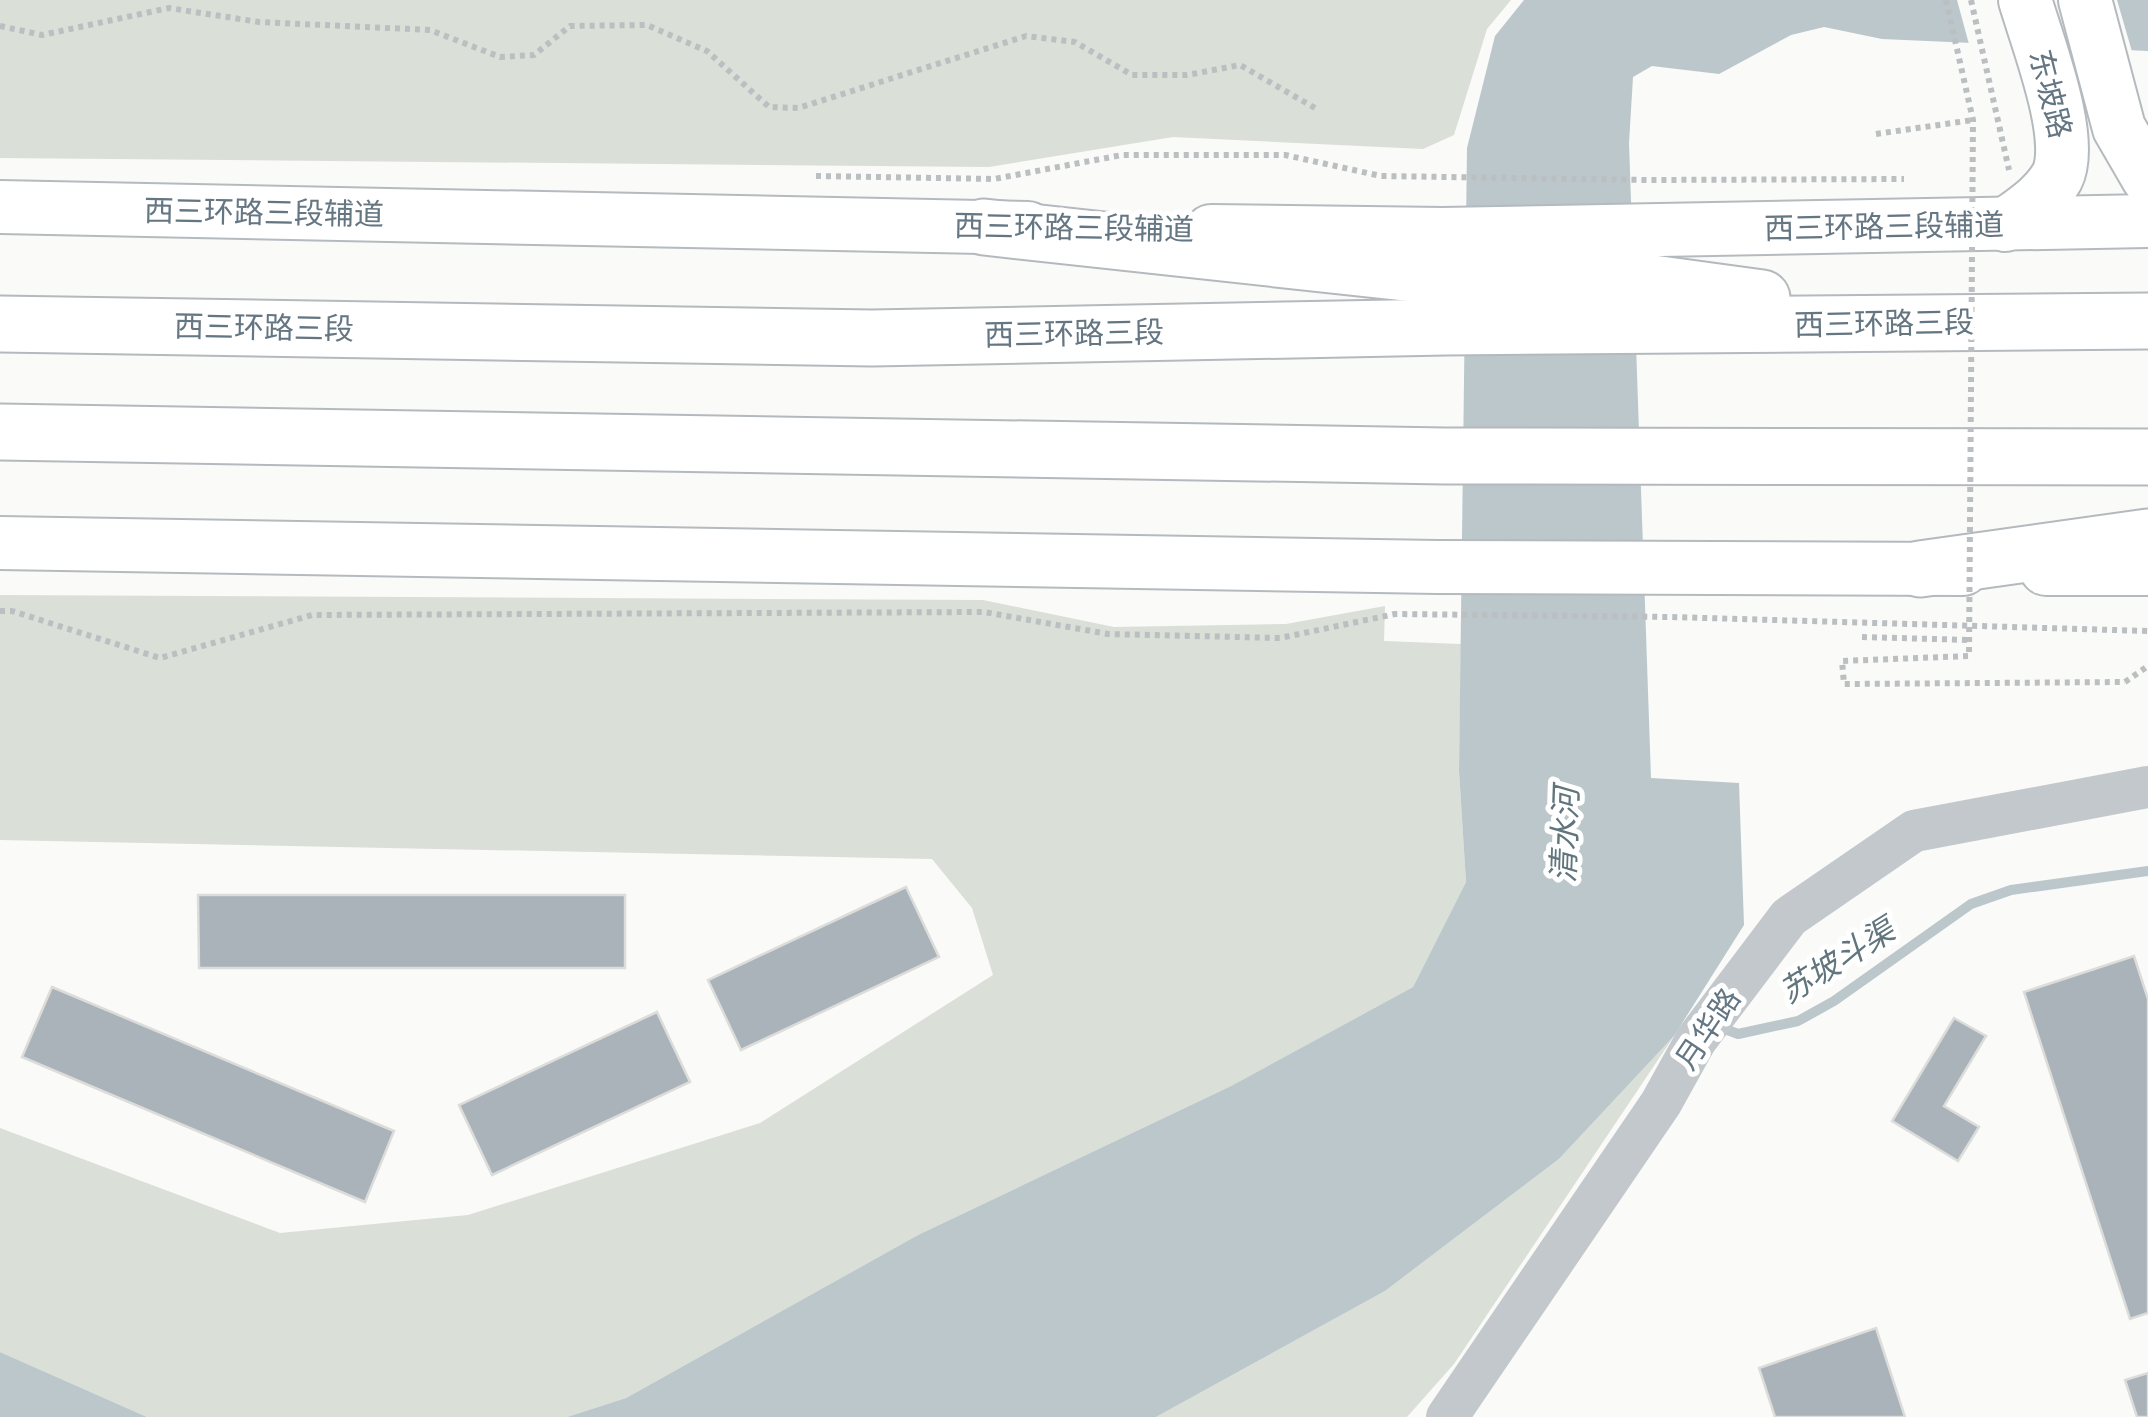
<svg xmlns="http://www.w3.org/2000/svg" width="2148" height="1417" viewBox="0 0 2148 1417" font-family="Mulish,'Noto Sans SC',sans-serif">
<rect width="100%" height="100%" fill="#fafaf8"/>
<g fill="#dadfd7">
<path d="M0 0H1511L1487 29 1454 135 1423 149 1173 137 989 167 0 158Z"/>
<path d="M0 595 983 600 1114 627 1286 624 1385 606 1384 641 1461 644 1459 771 1466 882 1413 987 1231 1086 918 1235 626 1398 567 1417H147L0 1352V1128L280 1233 468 1215 760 1123 993 975 972 908 932 859 0 840Z"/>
<path d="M1674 1036 1454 1364 1407 1417H1156L1385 1291 1559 1159Z"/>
</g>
<g fill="#bbc7cb">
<path d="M1524 0H2148V51L1882 39 1824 27 1791 35 1719 74 1652 66 1633 77 1629 143 1651 778 1739 783 1744 925 1674 1036 1559 1159 1385 1291 1156 1417H567L626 1398 918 1235 1231 1086 1413 987 1466 882 1459 771 1467 148 1495 36Z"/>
<path d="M0 1352 147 1417H0Z"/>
</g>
<path fill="#fafaf8" d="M1957 0H2117L2133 55 1970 48Z"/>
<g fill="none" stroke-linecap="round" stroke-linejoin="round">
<path stroke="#bbc7cb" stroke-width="10" d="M1717 1026 1738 1034 1798 1021 1834 1001 1971 904 2011 890 2148 871"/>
</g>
<g fill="#aab3b9" stroke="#dcdcda" stroke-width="2.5">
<path d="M906 887 939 957 741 1050 708 980Z"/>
<path d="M198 895H625V968H199Z"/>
<path d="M2134 956 2148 999V1313L2130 1319 2024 992Z"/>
<path d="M52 987 394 1131 365 1202 22 1057Z"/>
<path d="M657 1012 690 1082 492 1175 459 1105Z"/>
<path d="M1954 1018 1986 1036 1944 1106 1979 1127 1958 1161 1892 1121Z"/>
<path d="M1876 1328 1905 1417H1775L1759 1368Z"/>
<path d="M2148 1373V1417H2137L2125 1380Z"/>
</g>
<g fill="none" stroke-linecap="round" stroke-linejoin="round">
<g stroke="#b5babe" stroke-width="56">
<g id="major">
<path d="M2085 0 2119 128 2148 178"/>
<path d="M0 207 1028 228"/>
<path d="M2005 225C2024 211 2045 198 2057 177 2076 140 2037 41 2025 0"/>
<path d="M1211 231 1443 234 2148 221"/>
<path d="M0 543 1437 567 1963 569"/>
<path d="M2046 569H2148"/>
</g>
</g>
<g stroke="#b4b9bd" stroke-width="59">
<g id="highway">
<path d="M984 227 1442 277 1652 283 1762 298"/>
<path d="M0 324 872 338 1446 327 2148 321"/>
<path d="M0 432 1445 456 2148 457"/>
<path d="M1920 569 2148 537"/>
</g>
</g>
<g stroke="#bbbfc2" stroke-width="6" stroke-dasharray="5 5" stroke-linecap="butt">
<path d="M1971 0 2009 170"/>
<path d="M0 26 42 35 169 8 259 22 430 30 500 57 534 55 570 26 647 25 707 51 769 107 798 108 1026 36 1075 42 1132 75H1187L1240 65 1315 108"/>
<path d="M1876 134 1973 120"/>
<path d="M816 176 994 179 1122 155H1285L1381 176 1649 180 1904 179"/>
<path d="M0 611H12L160 658 312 615 984 612 1108 634 1280 638 1395 614 1672 617 2148 631"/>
<path d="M1862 637 1970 640"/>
<path d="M2125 682 2148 666"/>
</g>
<path stroke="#c3c8cc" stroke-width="42" d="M1447 1417 1661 1103 1696 1040 1789 917 1914 831 2148 787"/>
<use href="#major" stroke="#fff" stroke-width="52"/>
<use href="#highway" stroke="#fff" stroke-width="55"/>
<path stroke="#bbbfc2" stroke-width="6" stroke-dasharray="5 5" stroke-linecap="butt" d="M1946 0 1973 120 1969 656 1842 661 1844 684 2125 682"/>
</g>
<g text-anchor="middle" stroke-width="10" stroke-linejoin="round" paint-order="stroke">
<g font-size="30" fill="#657683" stroke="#fff">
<text transform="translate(2050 94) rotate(76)" y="10">东坡路</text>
<text transform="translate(264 213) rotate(1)" y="10">西三环路三段辅道</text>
<text transform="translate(1884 227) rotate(-1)" y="10">西三环路三段辅道</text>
<text transform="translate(1074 228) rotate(1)" y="10">西三环路三段辅道</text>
<text transform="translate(1884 324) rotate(-1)" y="10">西三环路三段</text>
<text transform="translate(264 328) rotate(1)" y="10">西三环路三段</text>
<text transform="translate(1074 334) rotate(-1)" y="10">西三环路三段</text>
<text transform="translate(1708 1029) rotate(-56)" y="10">月华路</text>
</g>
<g font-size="32" font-style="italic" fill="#60757c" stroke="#fff">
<text transform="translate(1565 835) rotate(-88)" y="11">清水河</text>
<text transform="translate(1837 961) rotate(-32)" y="11">苏坡斗渠</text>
</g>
</g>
</svg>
